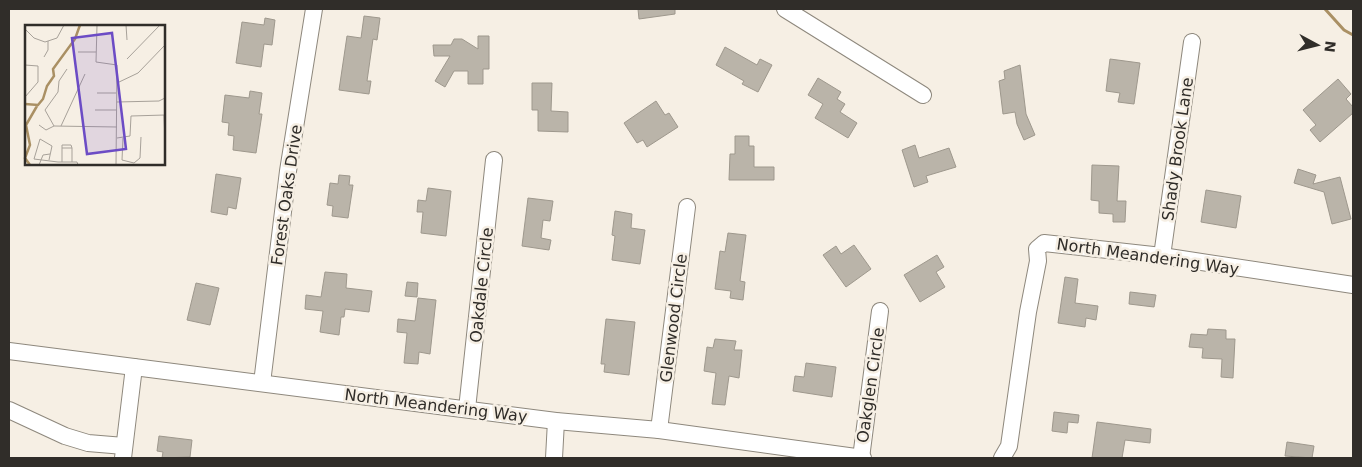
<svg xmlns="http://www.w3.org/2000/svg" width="1362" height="467" viewBox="0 0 1362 467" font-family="'DejaVu Sans',sans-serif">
<rect width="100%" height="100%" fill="#f6efe4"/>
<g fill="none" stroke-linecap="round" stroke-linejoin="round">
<path stroke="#aa9064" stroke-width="3" d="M1325 9 1344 30 1353 35"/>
</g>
<g fill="#bab4a9" stroke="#9e988d">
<path d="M638 9H675V14L639 19Z"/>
<path d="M364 16 380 18 377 40 373 39 367 81H371L369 94 339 90 347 36 361 38Z"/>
<path d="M265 18 275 20 272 45 264 44 261 67 236 63 242 22 264 25Z"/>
<path d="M478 36H489V69H483V84H468V71H454L445 87 435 81 450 56H434L433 45H451L454 39H462L478 49Z"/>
<path d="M725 47 757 65 760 59 772 65 758 92 742 84 744 81 716 65Z"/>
<path d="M1110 59 1140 63 1134 104 1118 102 1120 93 1106 91Z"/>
<path d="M1020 65 1026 114 1035 135 1024 140 1017 124 1015 112 1003 114 999 81 1005 79 1004 71Z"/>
<path d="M818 78 841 92 837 99 845 104 840 112 857 123 848 138 815 118 823 104 808 95Z"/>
<path d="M1338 79 1351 94 1346 99 1353 107V113L1320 142 1310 130 1316 125 1303 110Z"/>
<path d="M532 83H552L551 111 568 112V132L538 131V110H532Z"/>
<path d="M250 91 262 93 259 114H262L256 153 233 150 234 136 228 135 229 123 222 122 225 95 249 98Z"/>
<path d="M656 101 665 115 669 113 678 127 647 147 643 140 637 143 624 123Z"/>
<path d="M735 136H749V146H754V167H774V180H729L730 154H735Z"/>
<path d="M915 145 919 158 949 148 956 167 926 176 928 182 914 187 902 150Z"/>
<path d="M1092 165 1119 166 1117 201H1126L1125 222H1113V214L1099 213V201L1091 200Z"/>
<path d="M1298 169 1316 175 1313 184 1340 177 1351 219 1332 224 1324 192 1294 183Z"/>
<path d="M216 174 241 178 236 209 228 207 227 215 211 212Z"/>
<path d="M339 175 350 176 349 185H353L348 218 332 216 333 206 327 205 330 183 338 184Z"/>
<path d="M428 188 451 191 446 236 421 233 423 212H417L418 200 426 201Z"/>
<path d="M1206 190 1241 196 1236 228 1201 222Z"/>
<path d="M528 198 553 201 550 221 543 220 541 238 551 240 549 250 522 246Z"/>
<path d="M615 211 632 214 631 228 645 230 640 264 612 260 615 236 612 235Z"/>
<path d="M728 233 746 235 740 281 745 282 743 300 730 298 731 291 715 289 720 251 725 252Z"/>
<path d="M854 245 871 269 846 287 823 255 836 246 841 254Z"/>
<path d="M937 255 944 267 936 272 945 287 920 302 904 275Z"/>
<path d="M325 272 347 274 346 288 372 291 369 312 345 309 344 317H341L339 335 320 332 323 311 305 309 306 295 321 297Z"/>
<path d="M1065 277 1078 279 1075 303 1098 306 1096 320 1086 318 1085 327 1058 323Z"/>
<path d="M407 282 418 283 417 297 405 296Z"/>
<path d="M196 283 219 288 210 325 187 320Z"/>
<path d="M1130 292 1156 295 1154 307 1129 304Z"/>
<path d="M418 298 436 300 430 354 419 352 418 364 404 363 407 333 397 332 398 319 415 321Z"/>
<path d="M606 319 635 322 629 375 604 372 605 364H601Z"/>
<path d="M1208 329 1226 330V339H1235L1233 378 1221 377 1222 359 1202 358 1203 348 1189 347 1191 334 1207 335Z"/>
<path d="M715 339 736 341 734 350H742L739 378 729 376 725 405 712 404 716 373 704 371 707 347 713 348Z"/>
<path d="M806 363 836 367 832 397 793 391 795 376 804 377Z"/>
<path d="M1054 412 1079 415 1078 423 1068 422 1067 433 1052 431Z"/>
<path d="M1097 422 1151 429 1150 443 1125 440 1122 458H1092Z"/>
<path d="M159 436 192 440 190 457 162 458 163 452 157 451Z"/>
<path d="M1287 442 1314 446 1312 458 1285 456Z"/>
</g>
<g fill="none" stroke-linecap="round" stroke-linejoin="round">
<g stroke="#8e887d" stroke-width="18">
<g id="minor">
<path d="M785 9 923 95"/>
<path d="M1162 256 1192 42"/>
<path d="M9 351 556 421 659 430 863 458"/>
<path d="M262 383 288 171 314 9"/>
<path d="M467 409 494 160"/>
<path d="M9 410 65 436 88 443 124 446"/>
<path d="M659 430 687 207"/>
<path d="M123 458 134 367"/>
<path d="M554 458 556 421"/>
<path d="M861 458 880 311"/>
<path d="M1002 458 1009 446 1028 312 1038 261 1037 249 1044 243 1162 256 1353 285"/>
</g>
</g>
<use href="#minor" stroke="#fff" stroke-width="16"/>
</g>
<g text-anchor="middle" stroke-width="5" stroke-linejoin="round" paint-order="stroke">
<g font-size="16" fill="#302d29" stroke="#f6efe4">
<text transform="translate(1177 149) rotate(-82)" y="6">Shady Brook Lane</text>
<text transform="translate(286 195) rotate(-82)" y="6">Forest Oaks Drive</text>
<text transform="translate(1148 256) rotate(8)" y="6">North Meandering Way</text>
<text transform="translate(481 285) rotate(-84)" y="6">Oakdale Circle</text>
<text transform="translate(673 318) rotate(-83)" y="6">Glenwood Circle</text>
<text transform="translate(870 385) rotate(-82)" y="6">Oakglen Circle</text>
<text transform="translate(436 405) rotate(7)" y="6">North Meandering Way</text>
</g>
</g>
<g transform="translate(25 25)">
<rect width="140" height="140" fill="#f6efe4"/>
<path fill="none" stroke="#aa9064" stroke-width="2.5" d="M0 79 13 80 18 74 22 61 29 51 28 44 50 14 55 0M5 140 0 133 5 120 1 100 12 81"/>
<path fill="none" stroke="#a7a199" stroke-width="1" d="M72 0 71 37 92 40 91 140M101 0 102 15M0 4 9 13 20 17 32 13 39 0M53 27H71M19 32 23 25V16M102 34 135 0M0 40 13 41V57L0 72M42 44 34 56 33 67 20 85 29 101 92 102M92 58 113 48 140 20M72 68H91M92 77 134 76 140 73M70 85H92M139 90 140 116M14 100 21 105 29 101M36 101 60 49M92 113 105 111 106 91 140 90M98 113 97 135 109 138 115 133 116 112M37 123V120H46L47 123M24 135 27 121 15 114 9 134 33 137H52L53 140M37 137V123H47V137M14 140 18 130 25 129"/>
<path fill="#6c4cc5" fill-opacity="0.15" stroke="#6c4cc5" stroke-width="2.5" d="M87 8 101 124 62 129 47 13Z"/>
<rect width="140" height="140" fill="none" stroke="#302d29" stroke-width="2.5"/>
</g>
<rect width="1362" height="467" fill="none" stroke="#302d29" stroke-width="20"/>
<g transform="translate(1317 45) rotate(97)" stroke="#f6efe4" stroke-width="4" paint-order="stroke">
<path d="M0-4L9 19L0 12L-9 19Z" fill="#302d29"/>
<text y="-8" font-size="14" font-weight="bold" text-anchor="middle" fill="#302d29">N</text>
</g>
</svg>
